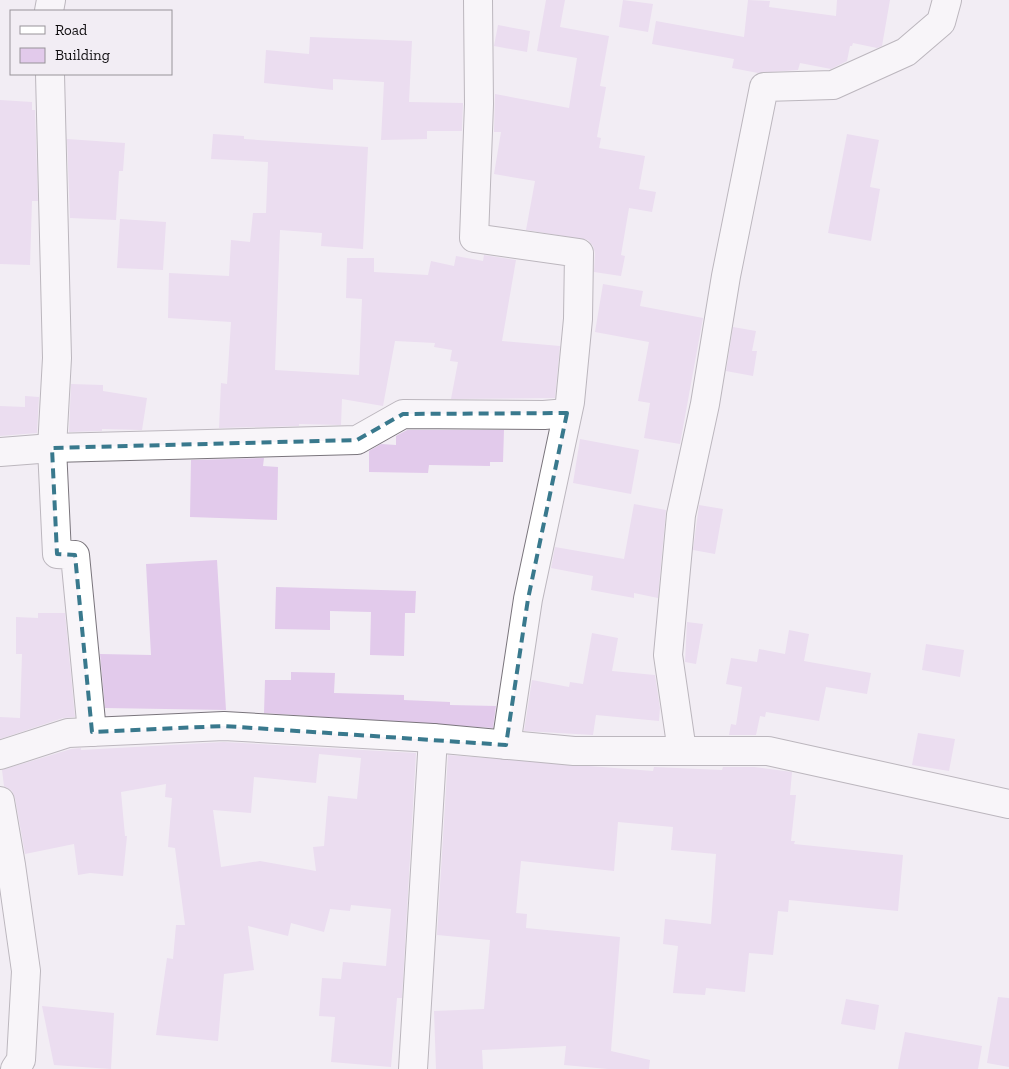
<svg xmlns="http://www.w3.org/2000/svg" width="1009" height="1069" viewBox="0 0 1009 1069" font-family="'Zilla Slab',serif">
<rect width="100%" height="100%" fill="#f2edf4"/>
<g fill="#e2caeb" fill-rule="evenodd">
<path d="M546 0H565L560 27 609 36 600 86 606 87 597 137 601 138 599 148 645 156 639 189 656 192 652 212 629 208 621 255 625 256 621 276 594 272 595 253 593 246 588 240 526 230 535 181 494 174 501 132H494L495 94 569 108 577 58 537 51Z"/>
<path d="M623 0 653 4 648 32 619 27Z"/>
<path d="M748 0 770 1 769 7 836 16 837 0H890L882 46 877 48 853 43 852 46H850L847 61 831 69 800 63 798 70 758 73 732 68 734 59 652 44 656 21 744 37Z"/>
<path d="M498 25 530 31 527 52 494 46Z"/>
<path d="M310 37 412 41 409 102 463 103 462 131H427V139L381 140 384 82 333 79V90L264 83 266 50 309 54Z"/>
<path d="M0 100 32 102V110H35L38 201H32L30 265 0 264Z"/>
<path d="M213 134 244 136V139L368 147 363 249 321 246 322 233 280 230 275 370 359 375 362 299 346 298 347 258H374V272L428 275 431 261 454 266 456 256 483 261 484 255 516 260 502 341 560 346 555 398 451 399 458 362 450 361 452 350 434 347 435 343 395 341 383 406 342 399 341 425 299 424V426L219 428 221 383 227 384 231 322 168 318 169 273 229 276 231 240 250 242 253 213H266L268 162 211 159Z"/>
<path d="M847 134 879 140 870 187 880 189 871 241 828 233Z"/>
<path d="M67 139 125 143 123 171H119L116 220 70 218Z"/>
<path d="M120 219 166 222 163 270 117 268Z"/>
<path d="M603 284 643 291 640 306 703 318 680 444 644 438 650 403 638 401 649 342 595 332Z"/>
<path d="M733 327 756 331 752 351H757L753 376 726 371Z"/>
<path d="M71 384 103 385V391L147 398 142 430 102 429V431L69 432Z"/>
<path d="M25 396 39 397 37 433 0 436V406L25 407Z"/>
<path d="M407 430H504L503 462H490V466L429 465 428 473 369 472V451L381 444 396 445V436Z"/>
<path d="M580 439 639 450 631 494 573 483Z"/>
<path d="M264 458 263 466 278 467 277 520 190 517 191 460Z"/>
<path d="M634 504 666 510 658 598 634 593V598L591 590 593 576 551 568 555 547 624 559Z"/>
<path d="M699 505 723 509 715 554 693 550Z"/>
<path d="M217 560 226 710 105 708 100 654 151 655 146 564Z"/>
<path d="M276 587 416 591 415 613H405L404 656 370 655 371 612 330 611V630L275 629Z"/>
<path d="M38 613H65L75 717 63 718 0 739V717L20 718 22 654H16V617L38 618Z"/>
<path d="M687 622 703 624 696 664 685 662Z"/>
<path d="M789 630 809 634 804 661 871 673 867 694 826 687 819 721 766 712 765 717 760 716 756 735H729L731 724 736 725 742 687 726 684 731 658 757 662 759 649 785 654Z"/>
<path d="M592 633 618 638 612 671 655 675 660 708 659 721 596 715 593 735 524 731 532 680 569 687 570 682 583 684Z"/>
<path d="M926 644 964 650 960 677 922 670Z"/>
<path d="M291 672 335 673 334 693 404 695V700L450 702V705L496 706 493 728 264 713 265 680H291Z"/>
<path d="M918 733 955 739 949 771 912 765Z"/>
<path d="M224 742 416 753 402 998H397L391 1067 331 1062 335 1017 319 1016 322 978 341 979 343 962 386 966 391 909 351 905 350 911 330 909 324 932 291 923 288 936 248 926 254 970 224 974 218 1041 156 1035 167 958 173 959 176 925H185L175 848 168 847 172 798 165 797 166 784 121 792 125 836H127L123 876 90 873 78 875 74 844 25 854 15 798 12 791 4 786 2 770 71 749 81 748V750ZM319 754 361 758 357 799 328 796 324 846 313 847 316 871 260 861 221 867 213 810 251 813 254 777 316 783Z"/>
<path d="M448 755 653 771 654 767 722 770 723 767H754L792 772 790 795H796L791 841H795L794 844 903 855 898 911 789 900 788 912 778 911 773 955 749 953 745 992 706 988 705 995 673 993 678 946 663 944 665 919 711 924 716 854 671 850 673 827 618 822 614 871 521 861 516 913 527 914 526 928 620 937 611 1051 650 1060 649 1069H608L564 1065 566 1046 482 1050 483 1069H436L434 1011 484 1009 490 940 437 935Z"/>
<path d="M998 997 1009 998V1067L987 1063Z"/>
<path d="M846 999 879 1005 875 1030 841 1024Z"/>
<path d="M42 1006 114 1013 111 1069 54 1065Z"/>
<path d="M905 1032 982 1046 978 1069H898Z"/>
</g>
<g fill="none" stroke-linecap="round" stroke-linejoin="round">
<g stroke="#7a757c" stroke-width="30">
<g id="minor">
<path d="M478 0 479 104 474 238 579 253 578 319 570 402 528 599 506 745"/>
<path d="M49 11 51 0"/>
<path d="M50 74 57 358 52 448 57 554 75 555 92 732"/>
<path d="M0 452 52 448 357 440 403 414 544 415 567 413"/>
<path d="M682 751 668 655 681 515 705 404 726 276 764 87 833 85 906 52 941 22 947 0"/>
<path d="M0 755 68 733 224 726 433 738 574 751H768L1009 804"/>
<path d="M0 801 11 865 26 971 21 1060 15 1069"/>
<path d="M413 1069 433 738"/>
</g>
</g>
<use href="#minor" stroke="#fff" stroke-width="28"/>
</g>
<path d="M0 0H1009V1069H0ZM567 413 528 599 506 745 224 726 92 732 75 555 57 554 52 448 357 440 403 414Z" fill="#f2edf4" fill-opacity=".55" fill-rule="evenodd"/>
<path fill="none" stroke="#39798d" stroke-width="4" stroke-dasharray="10 6" stroke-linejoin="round" d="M567 413 528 599 506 745 224 726 92 732 75 555 57 554 52 448 357 440 403 414Z"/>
<rect x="10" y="10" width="162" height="65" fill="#f2edf4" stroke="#989499"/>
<rect x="20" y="26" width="25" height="8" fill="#ffffff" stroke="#989499"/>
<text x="55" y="35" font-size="15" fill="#100e10">Road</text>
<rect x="20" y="48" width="25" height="15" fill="#e2caeb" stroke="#989499"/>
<text x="55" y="60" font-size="15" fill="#100e10">Building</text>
</svg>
